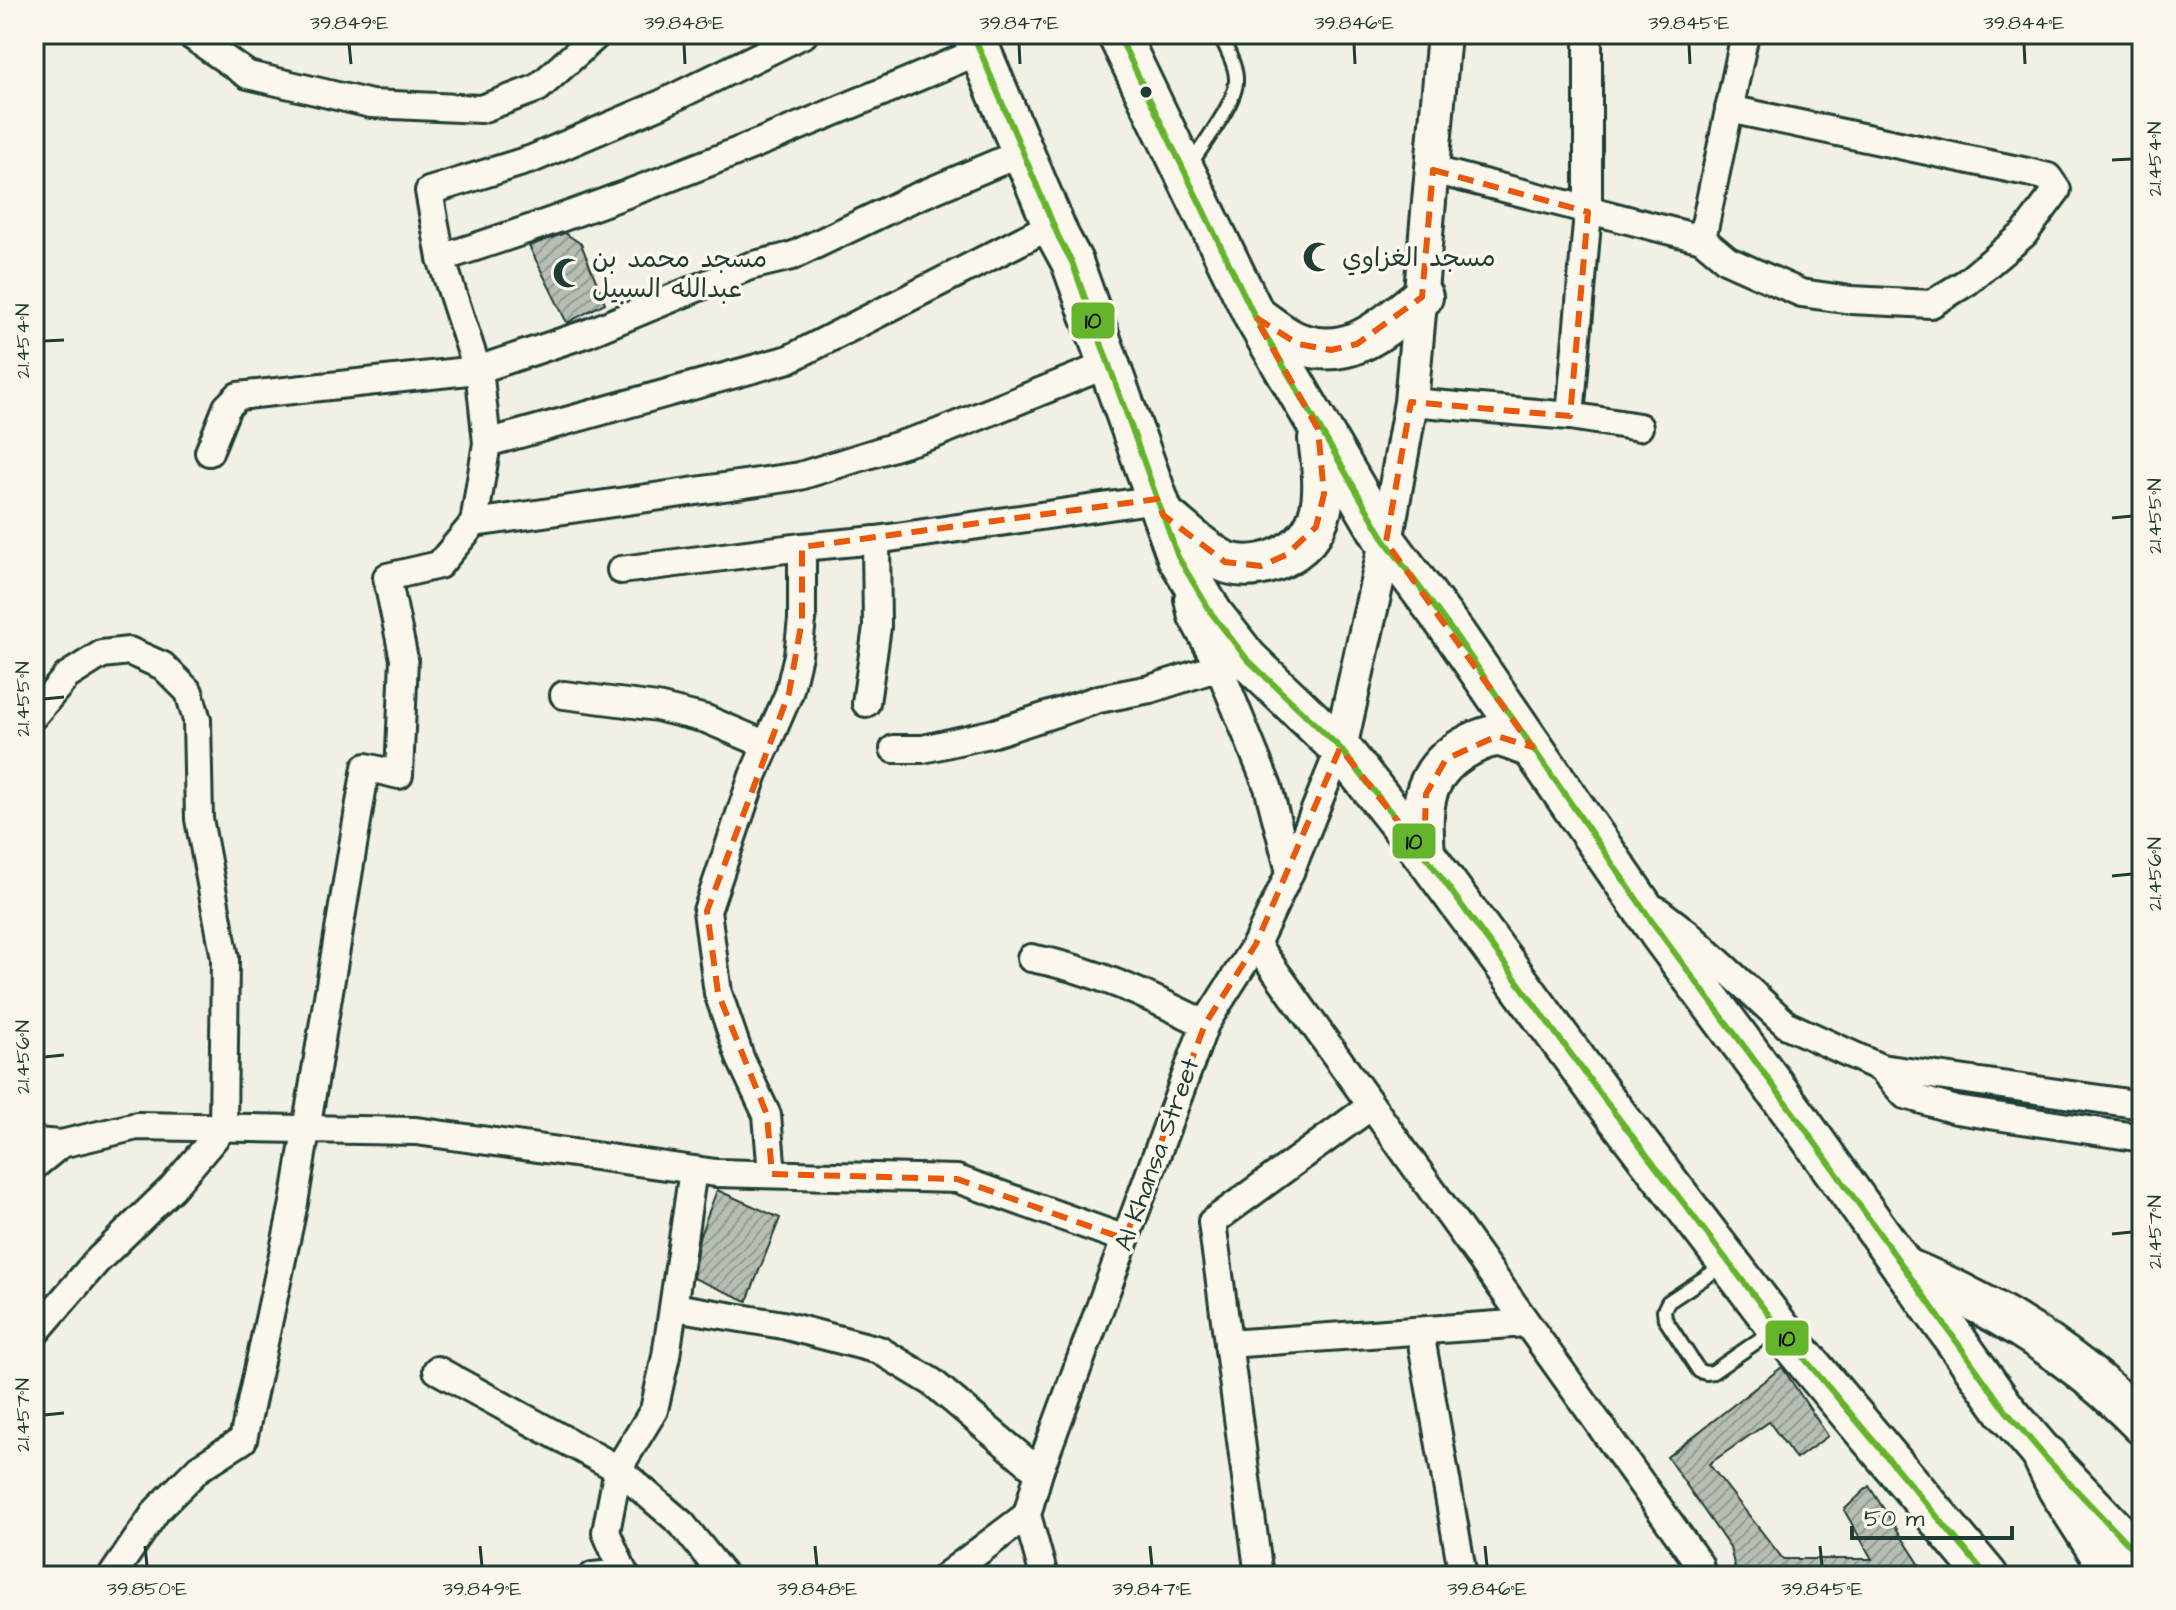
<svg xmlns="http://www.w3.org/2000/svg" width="2176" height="1610" viewBox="0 0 2176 1610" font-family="'Architects Daughter','Playpen Sans Arabic',sans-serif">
<defs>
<pattern id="building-hatch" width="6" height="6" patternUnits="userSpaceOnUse" patternTransform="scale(2)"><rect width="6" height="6" fill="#b7beb3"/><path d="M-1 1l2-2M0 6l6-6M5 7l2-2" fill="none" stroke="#949c92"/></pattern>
</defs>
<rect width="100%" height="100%" fill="#f2f0e5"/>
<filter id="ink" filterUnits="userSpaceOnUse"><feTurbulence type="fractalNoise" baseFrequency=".0125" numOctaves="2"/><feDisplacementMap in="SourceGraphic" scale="16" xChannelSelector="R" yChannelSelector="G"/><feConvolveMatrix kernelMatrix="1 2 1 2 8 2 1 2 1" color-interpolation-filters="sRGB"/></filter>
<g filter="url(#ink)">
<g fill="url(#building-hatch)" stroke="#1f3d34" stroke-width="2">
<path d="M565 233 581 244 605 303 567 323 529 246Z"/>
<path d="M717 1190 780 1218 747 1301 693 1278 699 1238Z"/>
<path d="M1782 1367 1828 1436 1796 1459 1769 1422 1709 1464 1783 1559H1872L1844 1510 1869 1486 1927 1576H1737L1730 1548 1667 1457Z"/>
</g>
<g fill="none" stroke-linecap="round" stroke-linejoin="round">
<g stroke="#1f3d34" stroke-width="18">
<g id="service">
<path d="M1190 165C1202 146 1235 104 1236 82 1237 66 1226 49 1220 34"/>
<path d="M1724 1265 1668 1302 1664 1310 1665 1319 1699 1371 1706 1373 1713 1372 1772 1331"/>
</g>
</g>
<g stroke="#1f3d34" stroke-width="32">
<g id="minor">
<path d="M189 34 248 75 371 104 481 109 538 88 598 34"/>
<path d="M1433 170 1702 239 1745 34"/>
<path d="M1702 239 1727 260 1801 293 1851 300 1931 304 1967 282 2024 234 2057 190 2048 177 2027 172 1729 109"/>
<path d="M441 258C626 200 802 126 980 51"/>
<path d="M1411 402 1570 416 1639 427"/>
<path d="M1570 416 1588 212V34"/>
<path d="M487 443 789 359 1054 224"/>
<path d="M209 452 227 407 238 396 477 370 588 333 750 266 792 256 907 201 1023 152"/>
<path d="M474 523 800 476 935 434 1109 364"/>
<path d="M802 547 876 540 1157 499"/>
<path d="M621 570 802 547V620L798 655 789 693 753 776 707 911 718 993 741 1060 767 1115 772 1174"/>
<path d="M1188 599 1192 617 1219 667 1268 787 1290 872"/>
<path d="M564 695 657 707 706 719 767 745"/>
<path d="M866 703 877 627 876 540"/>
<path d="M34 715 67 676 102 654 129 651 163 666 189 692 197 720 199 819 225 958 223 1128 172 1188 96 1262 34 1334"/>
<path d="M894 749H923L994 733 1099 699 1150 689 1219 667"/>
<path d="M1657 910 1687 933 1787 1025 1881 1068 2142 1105"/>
<path d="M1256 944 1699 1564 1702 1576"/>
<path d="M1031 958C1092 969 1149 996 1205 1024"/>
<path d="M1881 1068 1905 1095 1956 1110 2142 1138"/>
<path d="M34 1142 61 1144 137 1126 416 1131 716 1173 957 1179 1125 1239"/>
<path d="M34 1166 61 1144"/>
<path d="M674 1307 783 1325 879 1350 932 1382 1039 1472"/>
<path d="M1420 1332 1463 1576"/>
<path d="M1228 1344 1526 1323"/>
<path d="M437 1370 618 1469 682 1524 724 1576"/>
<path d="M112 1576 157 1510 199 1468 243 1440 294 1203 366 767 399 775 404 659 387 577 439 565 474 523 487 443 480 378 441 258 429 191 532 159 661 104 804 34"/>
<path d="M593 1576 624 1573"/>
<path d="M625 1576 606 1532 618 1469 654 1410 666 1356 693 1170"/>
<path d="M946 1576 1027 1515"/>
<path d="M1044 1576 1027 1515 1039 1472 1205 1024 1256 944 1290 872 1340 748"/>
<path d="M1259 1576 1212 1222 1371 1106"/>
</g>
</g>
<g stroke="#1f3d34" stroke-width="38">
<path id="tertiary" d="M1340 748 1386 542 1411 402 1444 34"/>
</g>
<g stroke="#1f3d34" stroke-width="46">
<g id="primary">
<path d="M973 34 1059 238 1072 262 1178 557 1212 614 1247 659 1340 748 1424 854 1604 1099 1778 1327 1987 1576"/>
<path d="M1118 34 1255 317 1386 542 1456 636 1660 933 1798 1119 2006 1411 2046 1458 2142 1559"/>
<path d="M1258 318C1271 327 1286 340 1300 344 1352 361 1383 327 1422 297"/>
<path d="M1163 515C1181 529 1208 556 1228 563 1245 568 1260 566 1276 560 1331 536 1326 490 1319 439"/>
<path d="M1424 854C1421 810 1420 776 1461 750 1471 744 1485 737 1496 736 1506 736 1521 744 1532 747"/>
<path d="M1904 1268C1994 1305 2074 1354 2142 1424"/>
</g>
</g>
<g stroke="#1f3d34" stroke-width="50">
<path id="motorway" d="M2046 1458 2060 1487 2117 1576"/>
</g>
<use href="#service" stroke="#fbf7ec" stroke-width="12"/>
<use href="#minor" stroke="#fbf7ec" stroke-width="26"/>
<use href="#tertiary" stroke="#fbf7ec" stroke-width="32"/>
<use href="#primary" stroke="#fbf7ec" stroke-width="40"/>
<use href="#motorway" stroke="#fbf7ec" stroke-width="44"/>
<g stroke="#fbf7ec" stroke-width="12">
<g id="bus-1">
<path d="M973 34 1059 238 1072 262 1178 557 1212 614 1247 659 1340 748 1424 854 1604 1099 1778 1327 1987 1576"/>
<path d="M1118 34 1255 317 1386 542 1456 636 1660 933 1798 1119 2006 1411 2046 1458 2142 1559"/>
</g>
</g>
<use href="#bus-1" stroke="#64b42c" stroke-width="6"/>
</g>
</g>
<path fill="none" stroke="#e8590c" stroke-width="6" stroke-dasharray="16 10" stroke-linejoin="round" d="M1433 170 1588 212 1570 416 1411 402 1386 542 1532 747 1497 736 1446 759 1426 794 1424 854 1340 748 1256 944 1205 1024 1125 1239 957 1179 772 1174 767 1115 718 993 707 911 789 693 802 620V547L1157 499 1163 515 1225 562 1261 566 1286 555 1316 527 1324 494 1318 429 1255 317 1298 344 1331 350 1357 344 1422 297Z"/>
<path fill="none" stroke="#1f3d34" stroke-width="3" d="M349 44 351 64M684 44 685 64M1019 44 1020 64M1354 44 1355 64M1689 44 1690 64M2024 44 2025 64M2112 160 2132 159M44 341 64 340M2112 518 2132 516M44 699 64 697M2112 876 2132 874M44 1057 64 1055M2112 1234 2132 1232M44 1415 64 1413M145 1546 147 1566M480 1546 482 1566M815 1546 817 1566M1150 1546 1152 1566M1485 1546 1487 1566M1820 1546 1822 1566"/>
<defs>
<g id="mosque-bare" transform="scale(2.4)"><path d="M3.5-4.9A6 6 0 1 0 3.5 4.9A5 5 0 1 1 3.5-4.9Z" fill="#1f3d34" stroke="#fbf7ec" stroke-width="2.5" paint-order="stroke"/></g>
</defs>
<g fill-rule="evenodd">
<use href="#mosque-bare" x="1318" y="257"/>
<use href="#mosque-bare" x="568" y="273"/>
</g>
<circle fill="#1f3d34" stroke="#fbf7ec" stroke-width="3" cx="1146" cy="92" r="7"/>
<g text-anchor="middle" stroke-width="7" stroke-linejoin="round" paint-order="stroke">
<g font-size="26" fill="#1f3d34" stroke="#fbf7ec" text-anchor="start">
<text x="1342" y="266">مسجد الغزاوي</text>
<text x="592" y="267">مسجد محمد بن<tspan x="592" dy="30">عبدالله السبيل</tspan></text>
</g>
<g font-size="26" fill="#1f3d34" stroke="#fbf7ec">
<text transform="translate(1156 1154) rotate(-70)" y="9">Al Khansa Street</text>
</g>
</g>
<g stroke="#fbf7ec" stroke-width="3">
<rect x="1070" y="301" width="46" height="39" rx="8" fill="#64b42c"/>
<rect x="1391" y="822" width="46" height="38" rx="8" fill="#64b42c"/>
<rect x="1764" y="1319" width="46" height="38" rx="8" fill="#64b42c"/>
</g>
<g font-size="22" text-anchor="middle" font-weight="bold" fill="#111">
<text x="1093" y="328">10</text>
<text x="1414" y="849">10</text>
<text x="1787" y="1346">10</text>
</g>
<rect width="2176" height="1610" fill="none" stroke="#fbf7ec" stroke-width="88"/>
<path d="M1852 1526v12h160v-12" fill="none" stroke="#1f3d34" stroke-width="4"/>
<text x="1864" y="1526" font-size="24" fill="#1f3d34" stroke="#fbf7ec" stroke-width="6" paint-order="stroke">50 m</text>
<rect x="44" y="44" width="2088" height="1522" fill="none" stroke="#1f3d34" stroke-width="3"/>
<g font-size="20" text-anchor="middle" fill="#1f3d34">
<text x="349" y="29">39.849°E</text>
<text x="684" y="29">39.848°E</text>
<text x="1019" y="29">39.847°E</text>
<text x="1354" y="29">39.846°E</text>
<text x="1689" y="29">39.845°E</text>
<text x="2024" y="29">39.844°E</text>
<text transform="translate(2154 159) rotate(-90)" y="7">21.454°N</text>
<text transform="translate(22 341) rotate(-90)" y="7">21.454°N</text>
<text transform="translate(2154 516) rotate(-90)" y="7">21.455°N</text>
<text transform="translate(22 699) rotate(-90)" y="7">21.455°N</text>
<text transform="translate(2154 874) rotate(-90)" y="7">21.456°N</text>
<text transform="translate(22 1057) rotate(-90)" y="7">21.456°N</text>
<text transform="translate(2154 1232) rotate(-90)" y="7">21.457°N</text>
<text transform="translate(22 1415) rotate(-90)" y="7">21.457°N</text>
<text x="147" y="1595">39.850°E</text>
<text x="482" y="1595">39.849°E</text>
<text x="817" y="1595">39.848°E</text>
<text x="1152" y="1595">39.847°E</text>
<text x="1487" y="1595">39.846°E</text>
<text x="1822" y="1595">39.845°E</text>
</g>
</svg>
